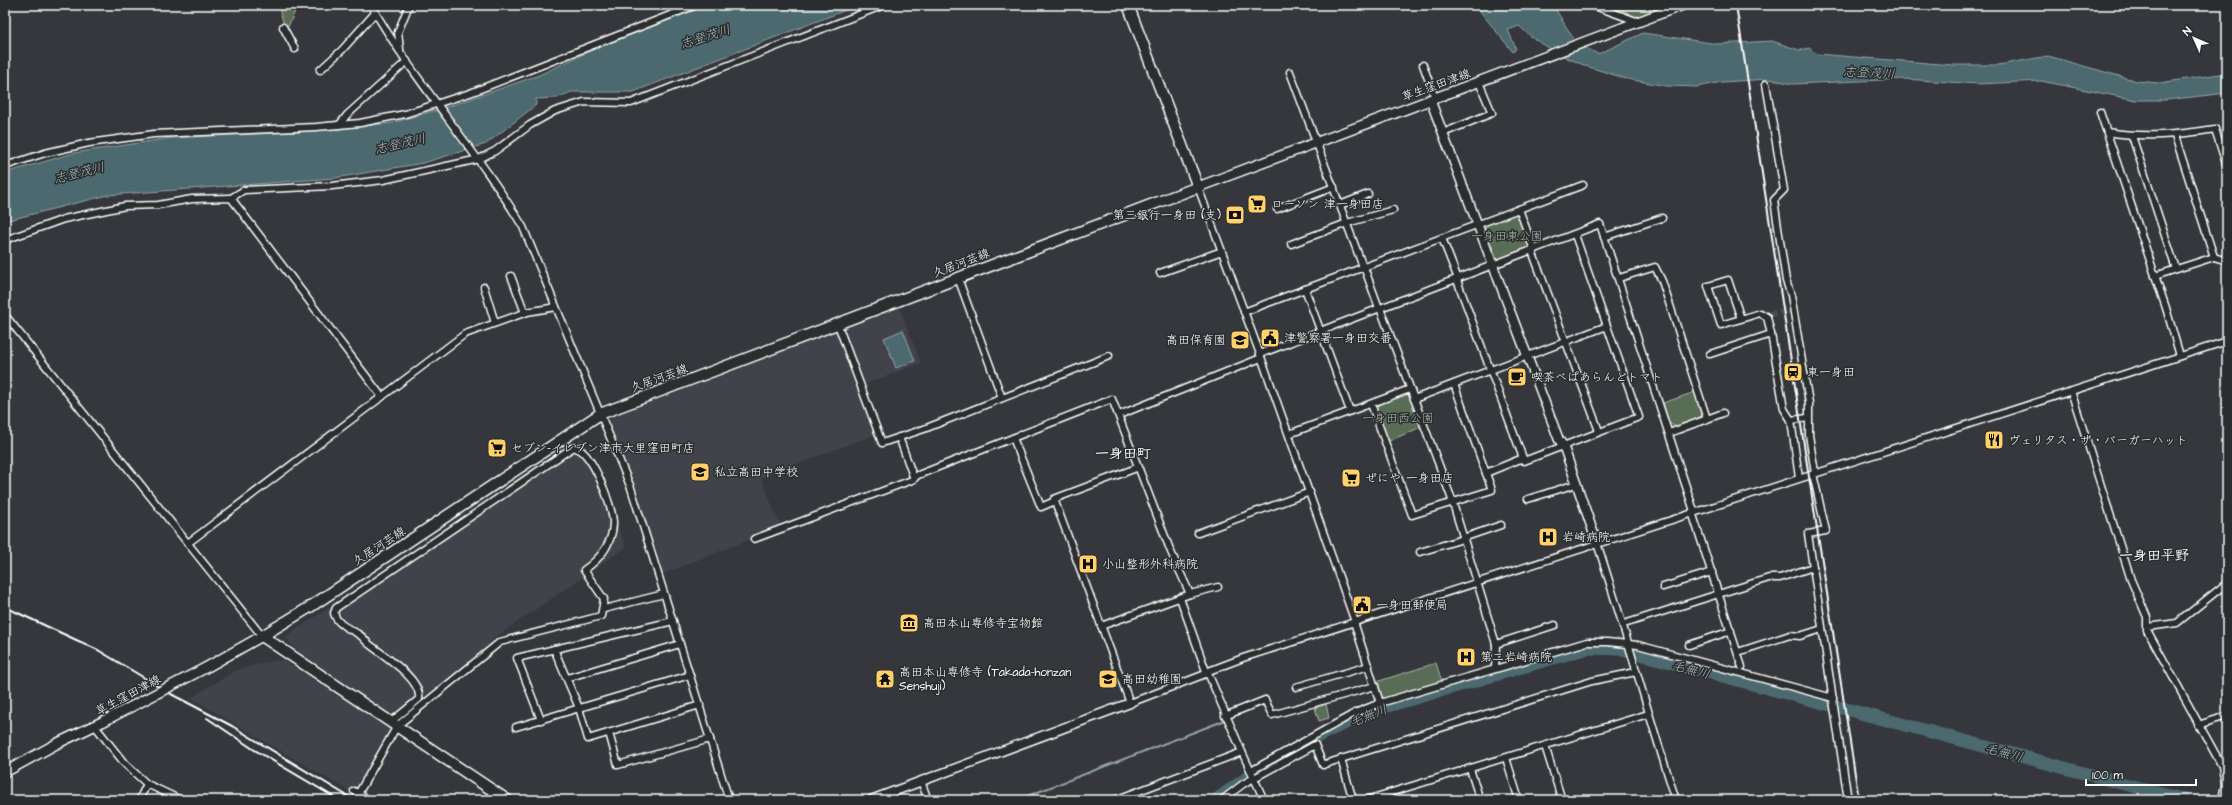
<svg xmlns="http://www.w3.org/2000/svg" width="2232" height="805" viewBox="0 0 2232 805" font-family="'Architects Daughter','Klee One',sans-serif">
<rect width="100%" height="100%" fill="#35373c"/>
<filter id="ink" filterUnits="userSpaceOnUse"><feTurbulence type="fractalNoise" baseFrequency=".025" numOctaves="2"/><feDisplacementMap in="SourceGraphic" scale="8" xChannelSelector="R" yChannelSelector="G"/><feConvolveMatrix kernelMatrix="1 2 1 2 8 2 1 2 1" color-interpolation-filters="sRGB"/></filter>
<g filter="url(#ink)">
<g fill="#43434c">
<path d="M899 307 921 363 858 387 876 434 761 478 781 527 662 574 635 488 607 419Z"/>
<path d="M583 438 626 547 493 639V645L396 719 305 659 285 637Z"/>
<path d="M283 660 392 728 354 794 191 698 233 672 260 663Z"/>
</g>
<g fill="#596c56" stroke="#acb6aa">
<path d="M278 5H298L286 31Z"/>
<path d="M1613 5H1661V7L1636 17Z"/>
<path d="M1515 213 1518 214 1530 246 1528 249 1500 259 1496 258 1485 226V224Z"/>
<path d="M1695 392 1702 412 1699 418 1675 427 1669 423 1663 403Z"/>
<path d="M1406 394 1409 395 1421 427 1389 441 1386 439 1375 408 1376 405Z"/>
<path d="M1436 663 1442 682 1381 700 1376 682Z"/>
<path d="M1326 704 1329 718 1319 721 1315 708Z"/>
</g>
<g fill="#4b696e" stroke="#93a5a8">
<path d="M708 5H859L633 92H571L557 98 536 99V105L486 144 423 163 335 178 108 195 5 221V173L74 153 171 138 299 132 392 123 456 104 539 75 592 50Z"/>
<path d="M1475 5H1553L1576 43 1598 54 1643 33 1718 44 1772 41 1799 50 1809 48 1817 54 1952 65H1999L2048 56 2137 81 2159 83 2227 73V93L2166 100H2136L2041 81 1978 84 1904 79 1793 84 1769 79 1722 82 1697 87 1667 86 1627 79 1586 66 1565 57 1534 39 1519 26 1508 30 1516 49 1513 52Z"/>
<path d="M903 330 915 361 896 368 884 338Z"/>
</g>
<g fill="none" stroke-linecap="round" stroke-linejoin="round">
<g stroke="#93a5a8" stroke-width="2">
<path d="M1261 706 1262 705"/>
<path d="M1017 800 1223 721"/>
</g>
<path stroke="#4b696e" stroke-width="13" d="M1216 800C1267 762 1325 729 1384 707L1588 648 1622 649 2184 800"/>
<path stroke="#494b50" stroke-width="6" stroke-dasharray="6 3" stroke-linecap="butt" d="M1770 314 1793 310"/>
<g stroke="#fff" stroke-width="9">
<g id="minor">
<path d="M371 5C415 83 477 150 523 227L631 488 729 800"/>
<path d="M1592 5 1639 22"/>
<path d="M283 27 295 49"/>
<path d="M400 49 398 32 409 5"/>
<path d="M1423 65 1435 98"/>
<path d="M320 70 342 50 375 13"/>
<path d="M1290 72 1363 267"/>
<path d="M1766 84 1784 190 1774 200 1786 281 1791 295 1809 403V435L1815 473"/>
<path d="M2100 112 2166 308 2180 356"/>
<path d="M339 125 347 115 407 61"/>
<path d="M2107 132C2144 138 2178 135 2215 129L2227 167"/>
<path d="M1443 133 1492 113 1479 82"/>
<path d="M2132 136 2176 269"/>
<path d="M5 166 45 153 89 143 154 134 316 127 360 123 405 114 470 93 696 5"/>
<path d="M1198 187 1260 354 1355 622"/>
<path d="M231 198 244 190 332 186 383 180 479 159 495 151 530 125 555 111 584 102 631 103 884 5"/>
<path d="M1340 205 1368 194"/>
<path d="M1277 209 1334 187"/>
<path d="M1519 209 1534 250"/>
<path d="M1604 237 1662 218"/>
<path d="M1442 238 1458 279"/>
<path d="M5 240 64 219 125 206 158 205 192 199 231 198 382 397"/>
<path d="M1291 244 1347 223 1393 210"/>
<path d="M1532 251 1599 431"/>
<path d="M2214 257 2227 261"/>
<path d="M1364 267 1379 308"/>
<path d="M1160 273 1222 251"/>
<path d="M511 276 525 313"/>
<path d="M2155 276 2214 257 2175 136"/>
<path d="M958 278 1002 398"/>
<path d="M1619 278 1655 267 1662 281 1707 419 1669 433"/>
<path d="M1457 280 1524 461 1639 417 1575 235"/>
<path d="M484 287 495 323"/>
<path d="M1305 289 1350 411"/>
<path d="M1380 308 1451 497 1496 644 1495 669"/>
<path d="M1244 312 1583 185"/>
<path d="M5 315 262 636"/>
<path d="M1741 319 1728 280 1708 286 1721 325 1760 313 1767 317 1771 334"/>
<path d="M838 325 882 443 924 429 1109 356"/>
<path d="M1260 354 1600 224 1694 511"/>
<path d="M1710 354 1771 334 1784 409 1791 420 1799 478"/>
<path d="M2071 391 2131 580 2147 617V630L2222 766 2225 784 2222 800"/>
<path d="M1414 399 1607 326"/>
<path d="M1371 404 1412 515 1492 490 1454 384"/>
<path d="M1119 415 1261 358"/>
<path d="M1707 419 1723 413"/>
<path d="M1791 420 1808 418"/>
<path d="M1289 434 1410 389"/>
<path d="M899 437 914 479"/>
<path d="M1013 438 1041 507 1055 501"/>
<path d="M1486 473 1523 458"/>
<path d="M1528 499 1576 484"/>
<path d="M1692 512 1742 667"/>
<path d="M1198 533 1310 492"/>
<path d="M1463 538 1501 525"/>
<path d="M754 539 912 480 918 475 1112 399 1171 552 1190 594"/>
<path d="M188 543 465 334 527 312 556 307"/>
<path d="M1597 543C1625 628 1648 715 1676 800"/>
<path d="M1420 552 1463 539"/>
<path d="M1813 567 1848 800"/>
<path d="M1663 587 1712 572"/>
<path d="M1180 598 1207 674"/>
<path d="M604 609 664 594"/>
<path d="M1354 622 1380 703"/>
<path d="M1624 624 1769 578H1780L1813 567 1808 534 1826 531 1813 474"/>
<path d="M1101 626 1190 594 1218 587"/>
<path d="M2148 627 2177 623 2227 583"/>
<path d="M1496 644 1555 625"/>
<path d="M1689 645 1731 631"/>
<path d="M554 649 579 708 588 739 700 705"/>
<path d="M1738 652 1790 635 1800 636 1822 629"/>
<path d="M1206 672 1243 658 2227 341"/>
<path d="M567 678 680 644"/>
<path d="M1296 687 1369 666"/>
<path d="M1225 716 1265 700 1272 715 1375 686"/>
<path d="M541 720 517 658 673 621"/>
<path d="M2198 725 2227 716"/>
<path d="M95 726 125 764 147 784 181 800"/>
<path d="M516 727 690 675"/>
<path d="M609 733 618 765 710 739"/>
<path d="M1545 746 1560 794"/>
<path d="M1242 752 1264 800"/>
<path d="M1506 758 1519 800"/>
<path d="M1341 759 1353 800"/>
<path d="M1470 769 1480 800"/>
<path d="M1251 771 1355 713 1380 703 1587 642H1607L1638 645 1833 698"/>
<path d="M921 781 928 800"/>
<path d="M354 791 369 800"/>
<path d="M358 794 397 726 500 642 601 616 604 599 584 570C600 559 612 545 613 524 614 509 590 443 572 448L336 608 334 613C337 625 349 628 358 634 363 636 365 641 369 644 384 656 422 679 419 699L391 722"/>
<path d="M1649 798 1650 800"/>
<path d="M141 800V796L147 784"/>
<path d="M1115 800 1242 752 1208 673 1130 703 1054 499 1139 467"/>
<path d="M1222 800 1243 784 1315 745 1323 765 1325 764 1592 681 1636 672"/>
<path d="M1366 800 1648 714"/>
</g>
</g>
<g stroke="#fff" stroke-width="11">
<g id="tertiary">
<path d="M1430 99 1559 440 1563 445 1597 543"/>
<path d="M871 800 1130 703"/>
</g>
</g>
<g stroke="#fff" stroke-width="12">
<g id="secondary">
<path d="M1198 187 1683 5"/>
<path d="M209 666 262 636"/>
<path d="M5 772 58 743 104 721"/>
</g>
</g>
<g stroke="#fff" stroke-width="13">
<path id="primary" d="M507 800 262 636 310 607 600 414 1198 187 1128 5"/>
</g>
<use href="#minor" stroke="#2a2d2e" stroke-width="6"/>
<use href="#tertiary" stroke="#2a2d2e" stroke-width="8"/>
<use href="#secondary" stroke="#2a2d2e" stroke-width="9"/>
<use href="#primary" stroke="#2a2d2e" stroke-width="10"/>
<g stroke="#fff" stroke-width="2">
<path d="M1736 5 1859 800"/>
<path d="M5 607 98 650 171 694 232 726 354 800"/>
<path d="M207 718 253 749 339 800"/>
</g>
<g stroke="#fff" stroke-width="12" stroke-linecap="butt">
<path id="secondary-bridge" d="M104 721 209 666"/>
</g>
<use href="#secondary-bridge" stroke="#2a2d2e" stroke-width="9"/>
</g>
</g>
<defs>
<g id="supermarket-square" transform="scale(1)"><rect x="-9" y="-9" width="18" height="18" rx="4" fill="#ffd166" stroke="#2a2d2e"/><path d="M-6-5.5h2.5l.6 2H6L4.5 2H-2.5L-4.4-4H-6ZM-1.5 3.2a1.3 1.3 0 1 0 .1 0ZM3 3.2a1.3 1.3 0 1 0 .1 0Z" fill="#111"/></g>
<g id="bank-square" transform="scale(1)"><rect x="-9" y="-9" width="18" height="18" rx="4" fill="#ffd166" stroke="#2a2d2e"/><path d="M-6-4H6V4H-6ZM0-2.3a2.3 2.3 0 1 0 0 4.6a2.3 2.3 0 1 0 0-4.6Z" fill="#111"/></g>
<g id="civic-square" transform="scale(1)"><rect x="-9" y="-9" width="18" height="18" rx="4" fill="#ffd166" stroke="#2a2d2e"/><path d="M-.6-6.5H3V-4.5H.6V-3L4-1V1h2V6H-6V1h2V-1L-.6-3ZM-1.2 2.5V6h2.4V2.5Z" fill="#111"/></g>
<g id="school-square" transform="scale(1)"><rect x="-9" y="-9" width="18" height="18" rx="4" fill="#ffd166" stroke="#2a2d2e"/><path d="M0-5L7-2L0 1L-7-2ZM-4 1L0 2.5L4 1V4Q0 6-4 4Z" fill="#111"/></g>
<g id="station-square" transform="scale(1)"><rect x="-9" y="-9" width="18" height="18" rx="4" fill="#ffd166" stroke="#2a2d2e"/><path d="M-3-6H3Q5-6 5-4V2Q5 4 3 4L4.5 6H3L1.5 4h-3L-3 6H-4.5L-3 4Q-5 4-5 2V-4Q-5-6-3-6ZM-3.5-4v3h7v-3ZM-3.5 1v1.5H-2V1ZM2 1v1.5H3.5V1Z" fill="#111"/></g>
<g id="cafe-square" transform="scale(1)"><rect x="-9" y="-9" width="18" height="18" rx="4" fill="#ffd166" stroke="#2a2d2e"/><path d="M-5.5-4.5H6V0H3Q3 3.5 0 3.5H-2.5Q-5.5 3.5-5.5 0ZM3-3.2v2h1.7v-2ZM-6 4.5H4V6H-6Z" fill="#111"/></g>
<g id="restaurant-square" transform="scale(1)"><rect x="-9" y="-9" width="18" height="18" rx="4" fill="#ffd166" stroke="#2a2d2e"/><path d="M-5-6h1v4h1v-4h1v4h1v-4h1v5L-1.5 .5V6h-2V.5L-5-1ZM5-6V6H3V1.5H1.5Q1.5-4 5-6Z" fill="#111"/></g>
<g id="hospital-square" transform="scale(1)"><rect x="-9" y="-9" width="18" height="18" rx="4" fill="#ffd166" stroke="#2a2d2e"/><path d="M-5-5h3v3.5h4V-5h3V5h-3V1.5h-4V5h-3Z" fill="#111"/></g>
<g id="museum-square" transform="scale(1)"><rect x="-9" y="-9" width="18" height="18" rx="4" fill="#ffd166" stroke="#2a2d2e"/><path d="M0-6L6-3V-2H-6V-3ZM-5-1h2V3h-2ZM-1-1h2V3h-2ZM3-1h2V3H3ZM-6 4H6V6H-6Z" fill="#111"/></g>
<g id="temple-square" transform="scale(1)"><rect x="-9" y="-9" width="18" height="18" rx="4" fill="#ffd166" stroke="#2a2d2e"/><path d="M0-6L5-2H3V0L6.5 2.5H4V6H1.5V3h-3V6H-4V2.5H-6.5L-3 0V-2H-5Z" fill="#111"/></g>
</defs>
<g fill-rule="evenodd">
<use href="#supermarket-square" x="1257" y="204"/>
<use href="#bank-square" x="1235" y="215"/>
<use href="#civic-square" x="1270" y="338"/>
<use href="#school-square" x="1240" y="340"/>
<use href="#station-square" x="1793" y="372"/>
<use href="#cafe-square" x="1517" y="377"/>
<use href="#restaurant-square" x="1994" y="440"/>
<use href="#supermarket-square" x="497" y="448"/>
<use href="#school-square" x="700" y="472"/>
<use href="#supermarket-square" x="1351" y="478"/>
<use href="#hospital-square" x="1548" y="537"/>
<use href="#hospital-square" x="1088" y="564"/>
<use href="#civic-square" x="1362" y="605"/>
<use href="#museum-square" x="909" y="623"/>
<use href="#hospital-square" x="1466" y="657"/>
<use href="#temple-square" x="885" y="679"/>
<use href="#school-square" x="1108" y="679"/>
</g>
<g text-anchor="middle" stroke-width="3" stroke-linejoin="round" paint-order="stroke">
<g font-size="12" fill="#fff" stroke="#2a2d2e">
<text transform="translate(1436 85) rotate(-20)" y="4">草生窪田津線</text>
<text transform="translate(961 263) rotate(-21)" y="4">久居河芸線</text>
<text transform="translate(659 378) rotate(-20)" y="4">久居河芸線</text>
<text transform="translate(379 546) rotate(-33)" y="4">久居河芸線</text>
<text transform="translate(128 695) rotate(-28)" y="4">草生窪田津線</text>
</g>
<g font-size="12" fill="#fff" stroke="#2a2d2e" text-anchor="start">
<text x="1271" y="208">ローソン 津一身田店</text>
<text x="1221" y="219" text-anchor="end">第三銀行一身田 (支)</text>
<text x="1284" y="342">津警察署一身田交番</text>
<text x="1226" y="344" text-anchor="end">高田保育園</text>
<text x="1807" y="376">東一身田</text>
<text x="1531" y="381">喫茶べぱあらんどトマト</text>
<text x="2008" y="444">ヴェリタス・ザ・バーガーハット</text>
<text x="511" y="452">セブン-イレブン津市大里窪田町店</text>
<text x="714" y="476">私立高田中学校</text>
<text x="1365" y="482">ぜにや 一身田店</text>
<text x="1562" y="541">岩崎病院</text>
<text x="1102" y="568">小山整形外科病院</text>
<text x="1376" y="609">一身田郵便局</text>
<text x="923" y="627">高田本山専修寺宝物館</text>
<text x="1480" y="661">第二岩崎病院</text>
<text x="899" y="676">高田本山専修寺 (Takada-honzan<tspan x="899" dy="14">Senshuji)</tspan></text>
<text x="1122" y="683">高田幼稚園</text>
</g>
<g font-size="12" fill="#acb6aa" stroke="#2a2d2e">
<text x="1507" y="240">一身田東公園</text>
<text x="1398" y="422">一身田西公園</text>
</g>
<g font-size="13" font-style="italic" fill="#aebcbe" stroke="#2a2d2e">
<text transform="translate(705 36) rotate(-18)" y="5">志登茂川</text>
<text transform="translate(1869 72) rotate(3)" y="5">志登茂川</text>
<text transform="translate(400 143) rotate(-13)" y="5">志登茂川</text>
<text transform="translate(79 172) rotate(-14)" y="5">志登茂川</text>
<text transform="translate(1691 669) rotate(15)" y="5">毛無川</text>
<text transform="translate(1368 715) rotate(-22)" y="5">毛無川</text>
<text transform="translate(2004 752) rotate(15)" y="5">毛無川</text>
</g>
<g font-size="14" font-weight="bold" fill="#fff" stroke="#2a2d2e">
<text x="1123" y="458">一身田町</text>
<text x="2154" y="560">一身田平野</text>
</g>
</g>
<rect width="2232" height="805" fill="none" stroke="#2a2d2e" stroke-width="20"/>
<rect x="10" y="10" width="2212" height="785" fill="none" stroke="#fff" stroke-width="1.5" filter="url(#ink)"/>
<g transform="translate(2194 38) rotate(315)" stroke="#2a2d2e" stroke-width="3" paint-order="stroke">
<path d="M0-3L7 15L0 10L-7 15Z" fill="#ffffff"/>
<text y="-6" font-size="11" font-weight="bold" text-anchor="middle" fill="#ffffff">N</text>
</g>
<path d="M2086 779v6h110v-6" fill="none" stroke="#ffffff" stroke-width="2"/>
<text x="2092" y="779" font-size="12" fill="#ffffff" stroke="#2a2d2e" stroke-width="3" paint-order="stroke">100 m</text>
</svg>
